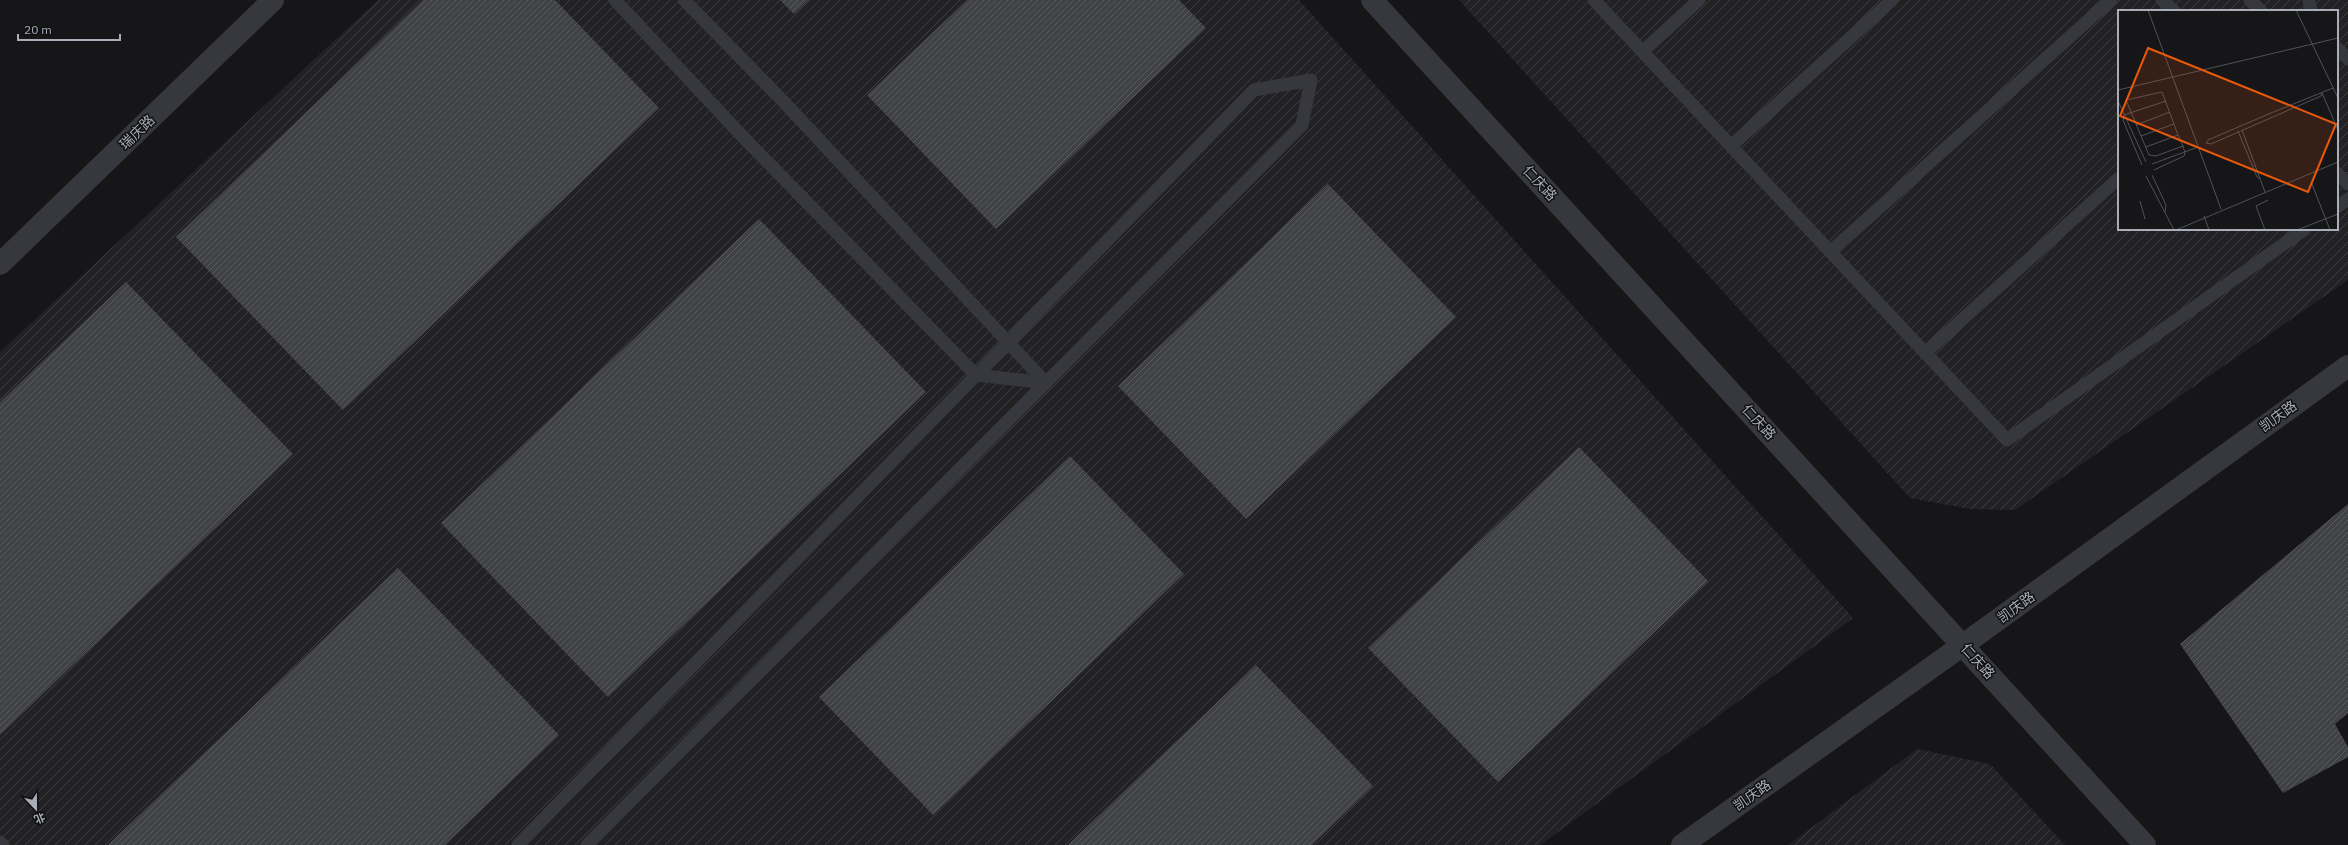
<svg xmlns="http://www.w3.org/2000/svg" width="2348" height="845" viewBox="0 0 2348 845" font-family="'IBM Plex Sans','Noto Sans SC',sans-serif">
<defs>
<pattern id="industrial-furrows" width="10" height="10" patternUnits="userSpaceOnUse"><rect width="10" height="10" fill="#222225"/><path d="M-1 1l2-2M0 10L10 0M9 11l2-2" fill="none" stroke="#3f3f43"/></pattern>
<pattern id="building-hatch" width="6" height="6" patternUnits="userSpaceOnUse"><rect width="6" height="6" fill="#404145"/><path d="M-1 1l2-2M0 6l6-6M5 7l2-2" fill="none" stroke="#595a5e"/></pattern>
</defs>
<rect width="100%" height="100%" fill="#161618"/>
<g fill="url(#industrial-furrows)" fill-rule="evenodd">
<path d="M378 0H1299L1853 618 1540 845H0V352Z"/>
<path d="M1459 0H2348V280L2015 510 1970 509 1910 498ZM2119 11H2337V229H2119Z"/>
<path d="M1917 749 1990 764 2065 845H1788Z"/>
</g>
<g fill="url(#building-hatch)">
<path d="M423 0H555L659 108 343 410 176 237Z"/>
<path d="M780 0H809L794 14Z"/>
<path d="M967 0H1179L1206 28 996 229 867 95Z"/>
<path d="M1328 184 1456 317 1246 519 1118 386Z"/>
<path d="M759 219 926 392 608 697 441 523Z"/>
<path d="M126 282 293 454 0 735V402Z"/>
<path d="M1579 447 1708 581 1498 782 1368 648Z"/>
<path d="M1070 456 1184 574 933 815 819 697Z"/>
<path d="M2348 504V713L2335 724 2348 747V757L2283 793 2180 644Z"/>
<path d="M398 568 559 735 445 845H108Z"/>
<path d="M1256 665 1373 786 1312 845H1068Z"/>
</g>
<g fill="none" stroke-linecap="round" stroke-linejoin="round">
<g stroke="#37383d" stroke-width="13">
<path d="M615 0 743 137 976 375 1046 383"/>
<path d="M684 0 782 100 1046 383"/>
<path d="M1594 0 2007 440 2305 229"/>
<path d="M2162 0 2174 11"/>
<path d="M2250 0 2261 11"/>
<path d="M2309 0 2311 11"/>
<path d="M2337 48 2348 59"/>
<path d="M1643 51 1699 0"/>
<path d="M1731 146 1892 0"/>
<path d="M2337 173 2348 184"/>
<path d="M2337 207 2348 199"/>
<path d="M1830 252 2111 0"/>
<path d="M1925 353 2119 178"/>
<path d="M0 842 3 845"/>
<path d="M518 845 1254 90 1311 80 1302 125 587 845"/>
</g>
<g stroke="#37383d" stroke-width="22">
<path d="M1372 0 2145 845"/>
<path d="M0 264 273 0"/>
</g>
<path stroke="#37383d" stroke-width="22" d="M1682 845 1963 645 2348 366"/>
</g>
<g text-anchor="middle" stroke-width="3" stroke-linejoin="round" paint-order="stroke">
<g font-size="14" fill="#a8adb8" stroke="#111113">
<text transform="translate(137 132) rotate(-44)" y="5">瑞庆路</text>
<text transform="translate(1540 183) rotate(47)" y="5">仁庆路</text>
<text transform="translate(2278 416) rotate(-36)" y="5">凯庆路</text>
<text transform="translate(1759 422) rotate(47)" y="5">仁庆路</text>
<text transform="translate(2016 607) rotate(-36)" y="5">凯庆路</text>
<text transform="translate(1978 661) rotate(48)" y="5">仁庆路</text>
<text transform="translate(1752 795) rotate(-35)" y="5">凯庆路</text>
</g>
</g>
<g transform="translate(2118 10)">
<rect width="220" height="220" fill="#161618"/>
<path fill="none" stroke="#505258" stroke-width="1" d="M30 0 103 199M178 0 220 88M0 80 220 28M204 83 220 120M0 91 28 152M6 105 5 110 24 155M6 105 48 91M18 115 52 102M124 120 147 182M120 121 139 167 142 169M23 126 56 114M88 133 90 130 153 103 215 78M88 133 93 134 203 86 204 83M65 136 38 146 31 145 8 90 44 82 60 125 65 136 67 143M28 137 60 125M34 154 80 137M36 160 66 146 67 143M34 165 48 195 47 202M28 166 56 220M194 174 212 220M22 191 27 209M86 206 91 220M58 220 220 152M147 220 138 196 150 190M179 220 220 204"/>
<path fill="#e8590c" fill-opacity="0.15" stroke="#e8590c" stroke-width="2" d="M30 38 218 114 190 182 2 106Z"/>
<rect width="220" height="220" fill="none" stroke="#a8adb8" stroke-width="2"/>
</g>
<g transform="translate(36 809) rotate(158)" stroke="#111113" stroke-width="3" paint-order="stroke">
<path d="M0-3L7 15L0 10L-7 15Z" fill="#a8adb8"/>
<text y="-6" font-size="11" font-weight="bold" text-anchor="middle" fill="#a8adb8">北</text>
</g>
<path d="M18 34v6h102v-6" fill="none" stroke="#a8adb8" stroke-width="2"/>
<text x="24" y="34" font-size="12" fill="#a8adb8" stroke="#111113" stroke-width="3" paint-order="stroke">20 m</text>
</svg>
